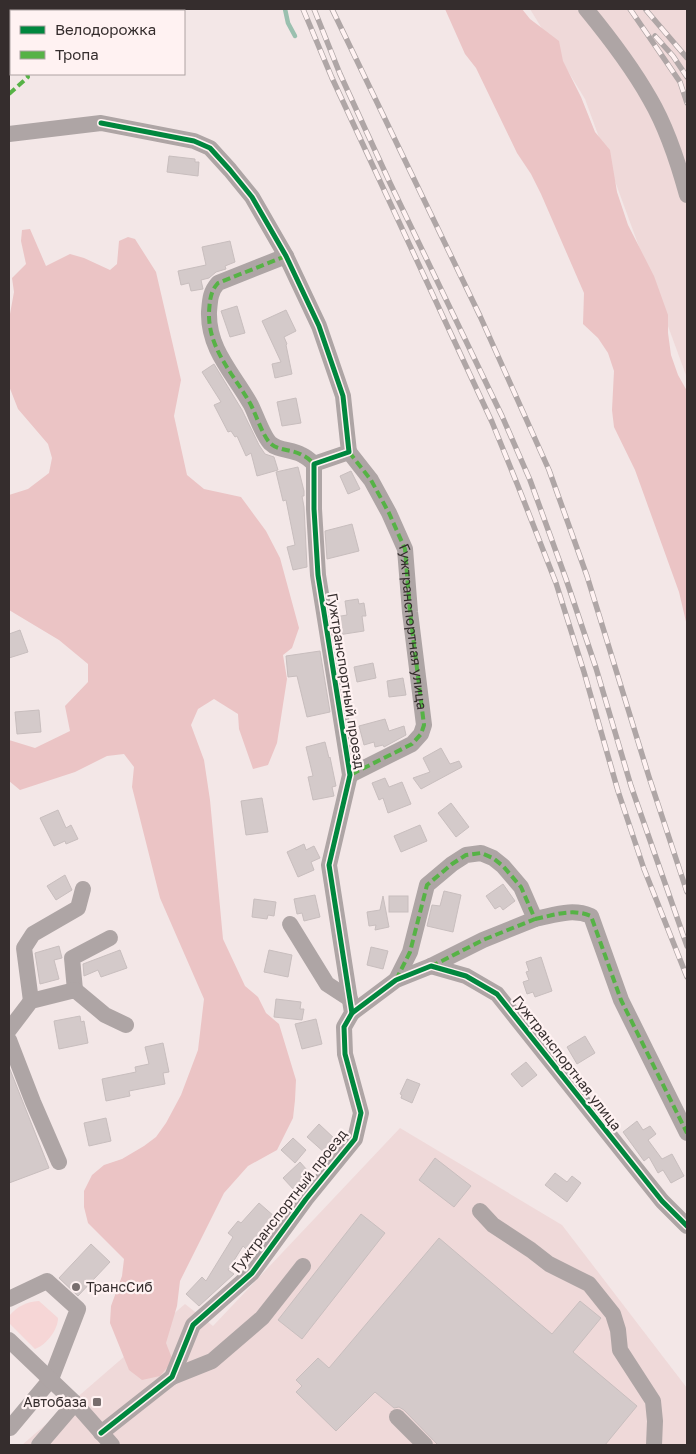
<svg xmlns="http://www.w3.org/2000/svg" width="696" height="1454" viewBox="0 0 696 1454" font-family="'Golos Text',sans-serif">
<rect width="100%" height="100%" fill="#f3e7e7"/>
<g fill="#efd9d9">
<path d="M530 9H687V378L585 99Z"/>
<path d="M400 1128 562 1225 687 1388V1445H22L185 1304 213 1326Z"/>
</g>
<path fill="#f6d6d6" d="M39 1301 58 1318C58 1330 46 1345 35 1349L9 1323V1316C18 1306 26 1302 39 1301Z"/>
<g fill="#ebc4c5">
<path d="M445 9H522L530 19 559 41 563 61 581 97 595 132 610 150 617 192 628 225 654 276 668 315V333L671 355 678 375 687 391V626L679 592 635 470 614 427 612 410 614 371 608 353 598 338 583 324 584 293 541 194 531 174 517 153 476 68 465 54Z"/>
<path d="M30 229 46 266 70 254 84 258 110 270 117 264 119 241 128 237 135 239 156 272 181 380 174 416 187 475 204 489 241 497 266 531 280 558 299 628 292 648 283 655 287 679 277 743 268 765 253 769 239 729 238 714 214 699 198 709 191 725 204 760 210 800 223 939 245 986 258 997 266 1013 279 1024 296 1080 295 1100 293 1118 277 1150 248 1166 224 1193 180 1281 177 1306 166 1343 173 1361 160 1376 142 1380 129 1370 110 1323 111 1306 122 1276 124 1259 88 1223 84 1207V1191L92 1175 104 1165 122 1159 144 1146 156 1137 166 1123 181 1095 198 1050 204 999 160 898 132 787 134 767 124 754 107 756 75 772 20 790 9 781V740L35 748 70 731 65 706 88 682V664L59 640 9 610V495L28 489 49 473 52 458 48 444 18 409 9 386V314H10L14 292 12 278 26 264 21 241 22 230Z"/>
</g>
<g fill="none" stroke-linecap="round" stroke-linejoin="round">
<path stroke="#9ac0af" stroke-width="4.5" d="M285 9 288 23 295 36"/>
</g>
<g fill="#d4caca" stroke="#c8bebe">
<path d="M169 156 195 159V162H199L198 176 167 172Z"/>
<path d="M230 241 235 262 225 266 226 269 216 272 209 278 201 280 203 289 191 291 189 283 181 285 178 271 206 265 202 247Z"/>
<path d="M237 306 245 333 230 337 221 311Z"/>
<path d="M286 310 296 331 284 337 287 344 286 345 292 374 275 378 272 364 281 362 262 321Z"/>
<path d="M214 364 242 410 259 445 265 454 274 457 278 470 257 476 251 453 246 456 237 436 235 437 231 431 228 432 214 405 221 402 202 372Z"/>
<path d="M296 398 301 423 282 426 277 402Z"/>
<path d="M298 467 304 491V496H302L304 507 307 567 293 570 287 547 295 545 286 500 283 501 276 472Z"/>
<path d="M351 471 360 489 348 494 340 476Z"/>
<path d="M352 524 359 551 327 559 325 531Z"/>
<path d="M358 599 359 604 364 603 366 616H362L364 631 338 635 335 617 347 615 345 601Z"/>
<path d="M20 630 28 652 9 658V634Z"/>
<path d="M320 651 330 712 307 717 297 676 288 677 286 656Z"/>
<path d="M373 663 376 678 357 682 354 667Z"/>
<path d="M403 678 406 695 389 697 387 681Z"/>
<path d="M39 710 41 732 17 734 15 712Z"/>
<path d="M385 719 389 731 404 726 406 735 384 747 383 745 375 747 374 742 364 745 359 726Z"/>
<path d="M325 742 329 758 330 757 336 786 332 787 334 796 313 800 308 777 313 776 306 747Z"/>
<path d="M441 748 450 764 459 761 462 767 421 789 413 778 430 772 423 758Z"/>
<path d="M385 778 389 787 402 782 411 804 388 813 383 798 379 800 372 783Z"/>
<path d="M262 798 268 832 246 835 241 801Z"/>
<path d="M451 803 469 827 456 837 438 813Z"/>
<path d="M58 810 66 828 71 825 78 839 66 844 65 841 54 846 40 818Z"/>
<path d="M420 825 427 841 401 852 394 836Z"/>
<path d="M304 844 306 850 314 846 320 858 311 862 314 870 298 877 287 852Z"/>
<path d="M65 875 72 890 56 900 47 886Z"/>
<path d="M503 884 515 901 503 910 500 906 495 909 486 896Z"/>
<path d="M444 891 461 895 453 932 427 926 432 905 440 906Z"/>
<path d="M315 895 320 917 304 921 302 913 297 914 294 899Z"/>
<path d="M383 896 389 927 375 930 376 925 369 926 367 912 380 910Z"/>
<rect x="389" y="896" width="19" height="16"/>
<path d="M254 899 276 902 274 916 268 915 267 919 252 917Z"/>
<path d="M59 946 62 958 54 960 59 979 40 984 35 953Z"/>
<path d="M371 947 388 951 383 969 367 965Z"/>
<path d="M120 950 127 968 101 977 98 970 84 976 83 964Z"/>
<path d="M269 950 292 955 288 977 264 972Z"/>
<path d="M541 957 552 991 535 997 533 992 527 994 523 982 529 980 526 972 529 971 526 962Z"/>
<path d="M276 999 301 1002 300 1009H304L302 1020 274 1017Z"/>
<path d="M80 1016 81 1022 84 1021 88 1043 59 1049 54 1021Z"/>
<path d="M316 1019 322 1044 302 1049 295 1024Z"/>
<path d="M585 1036 595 1053 577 1064 567 1047Z"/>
<path d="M163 1043 169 1072 163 1073 165 1084 129 1091 130 1096 106 1101 102 1079 136 1072 135 1067 149 1064 145 1047Z"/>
<path d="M526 1062 537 1075 522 1087 511 1074Z"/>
<path d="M9 1067 49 1168 9 1183Z"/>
<path d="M407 1079 420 1084 412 1103 401 1098 402 1095 400 1094Z"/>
<path d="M106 1118 111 1141 89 1146 84 1123Z"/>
<path d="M637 1121 643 1130 650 1126 656 1134 648 1140 662 1159 672 1154 684 1176 671 1183 663 1170 658 1173 649 1157 644 1161 623 1132Z"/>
<path d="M319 1124 337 1141 326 1154 307 1137Z"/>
<path d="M293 1138 306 1150 295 1163 281 1150Z"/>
<path d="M435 1158 471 1186 454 1207 419 1180Z"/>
<path d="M300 1162 307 1170 303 1174 307 1179 295 1191 283 1178Z"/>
<path d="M555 1173 567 1182 572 1176 581 1183 567 1202 545 1185Z"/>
<path d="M259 1203 275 1217 246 1249 243 1246 228 1270 234 1274 199 1306 186 1294 202 1277 206 1281 233 1237 228 1233 238 1221 241 1223Z"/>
<path d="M361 1214 385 1233 302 1339 278 1320Z"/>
<path d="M439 1238 552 1334 580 1301 601 1318 573 1352 637 1406 605 1445H438L404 1410 399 1407 394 1408 375 1392 336 1431 296 1392 302 1386 296 1380 318 1358 329 1368Z"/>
<path d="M91 1244 110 1262 78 1296 59 1278Z"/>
</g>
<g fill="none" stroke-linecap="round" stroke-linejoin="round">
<g stroke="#aea5a5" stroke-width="16">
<path d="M586 9C609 37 632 67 650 99 667 128 678 162 687 195"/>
<path d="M9 134 101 123 194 141 210 148 230 170 252 197 286 256 319 326 343 396 349 452 314 464V509L318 575 350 775 329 865 352 1013 344 1027 345 1054 361 1113 355 1139 306 1199 252 1273 193 1325 172 1377 101 1433"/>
<path d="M286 256 218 283C210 292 210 300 209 312 208 350 234 374 251 405 256 415 263 436 270 443 278 451 292 449 302 455 307 457 311 461 314 464"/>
<path id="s1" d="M349 452 371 480 389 513 405 549 410 612 424 725 421 734 412 744 350 775"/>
<path d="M535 919C555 915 572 908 591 916L621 1000 687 1133"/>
<path d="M290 924 327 984 350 999"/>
<path d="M396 980 410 952 427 885 452 864 466 855 481 853 493 858 503 866 521 887 535 919 483 940 431 966"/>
<path d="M75 990 72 958 110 938"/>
<path d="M31 1001 24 948 33 934 78 908 83 889"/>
<path d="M352 1013 396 980 431 966 466 976 497 994 662 1201 687 1226"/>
<path d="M9 1030 31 1001 75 990 105 1015 126 1025"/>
<path d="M9 1040 33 1102 59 1162"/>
<path d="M480 1211 493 1225 531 1250 549 1264 589 1284 613 1314 618 1330 620 1350 653 1401 655 1421 654 1445"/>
<path d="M9 1299 47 1281 78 1309 51 1379 10 1428"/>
<path d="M9 1340 75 1403 112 1445"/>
<path d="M172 1377 212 1361 262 1318 303 1266"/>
<path d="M397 1417 425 1445"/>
<path d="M39 1445 75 1403"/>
</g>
<g stroke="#afa6a6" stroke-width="5.5">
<g id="rail">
<path d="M303 9 332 78 492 422 518 486 556 583 584 672 618 791 644 869 687 977"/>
<path d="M314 9 340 74 390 183 502 416 530 480 566 579 596 668 631 786 687 946"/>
<path d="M332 9 480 316 549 470 587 576 649 777 687 892"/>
<path d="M630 9 680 82 687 103"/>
<path d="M646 10 687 58"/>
<path d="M655 36 673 56 687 77"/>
</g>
</g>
<use href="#rail" stroke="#fff2f2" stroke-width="4" stroke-dasharray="11" stroke-linecap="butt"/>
<g stroke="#56b246" stroke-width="4" stroke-dasharray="8 4" stroke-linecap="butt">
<path d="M22 11 23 9"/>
<path d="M9 94 28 77 27 74"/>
<path d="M286 256 218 283C210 292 210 300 209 312 208 350 234 374 251 405 256 415 263 436 270 443 278 451 292 449 302 455 307 457 311 461 314 464"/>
<path d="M349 452 371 480 389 513 405 549 410 612 424 725 421 734 412 744 350 775"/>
<path d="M535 919C555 915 572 908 591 916L621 1000 687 1133"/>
<path d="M396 980 410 952 427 885 452 864 466 855 481 853 493 858 503 866 521 887 535 919 483 940 432 966"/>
</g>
<g stroke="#fff2f2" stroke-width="8">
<g id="cycleway">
<path d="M101 123 194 141 210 148 230 170 252 197 286 256 319 326 343 396 349 452 314 464V509L318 575 350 775 329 865 352 1013 344 1027 345 1054 361 1113 355 1139 306 1199 252 1273 193 1325 172 1377 101 1433"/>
<path d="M352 1013 396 980 431 966 466 976 497 994 662 1201 687 1226"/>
</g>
</g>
<use href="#cycleway" stroke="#00873e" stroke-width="5"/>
</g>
<g fill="#786e6e" stroke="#fff2f2" stroke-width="2">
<circle cx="76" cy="1287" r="5"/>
<rect x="92" y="1397" width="10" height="10" rx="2.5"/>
</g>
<g text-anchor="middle" stroke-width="4.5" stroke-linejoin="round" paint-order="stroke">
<g font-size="14" fill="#352d2d" stroke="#fff2f2">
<text dy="5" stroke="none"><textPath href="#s1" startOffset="191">Гужтранспортная улица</textPath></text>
<text transform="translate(346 681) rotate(81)" y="5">Гужтранспортный проезд</text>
<text transform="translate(567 1063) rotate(52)" y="5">Гужтранспортная улица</text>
<text transform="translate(289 1201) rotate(-52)" y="5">Гужтранспортный проезд</text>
</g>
<g font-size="14" fill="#352d2d" stroke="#fff2f2" text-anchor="start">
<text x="86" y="1292">ТрансСиб</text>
<text x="87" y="1407" text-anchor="end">Автобаза</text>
</g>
</g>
<rect width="696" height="1454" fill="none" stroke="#352d2d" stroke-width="20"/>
<rect x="10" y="10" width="175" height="65" fill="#fff2f2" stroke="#aea3a3"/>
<rect x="20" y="26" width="25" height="8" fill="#00873e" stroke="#aea3a3"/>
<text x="55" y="35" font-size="15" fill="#352d2d">Велодорожка</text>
<rect x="20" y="51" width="25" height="8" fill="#56b246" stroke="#aea3a3"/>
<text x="55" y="60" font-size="15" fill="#352d2d">Тропа</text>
</svg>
